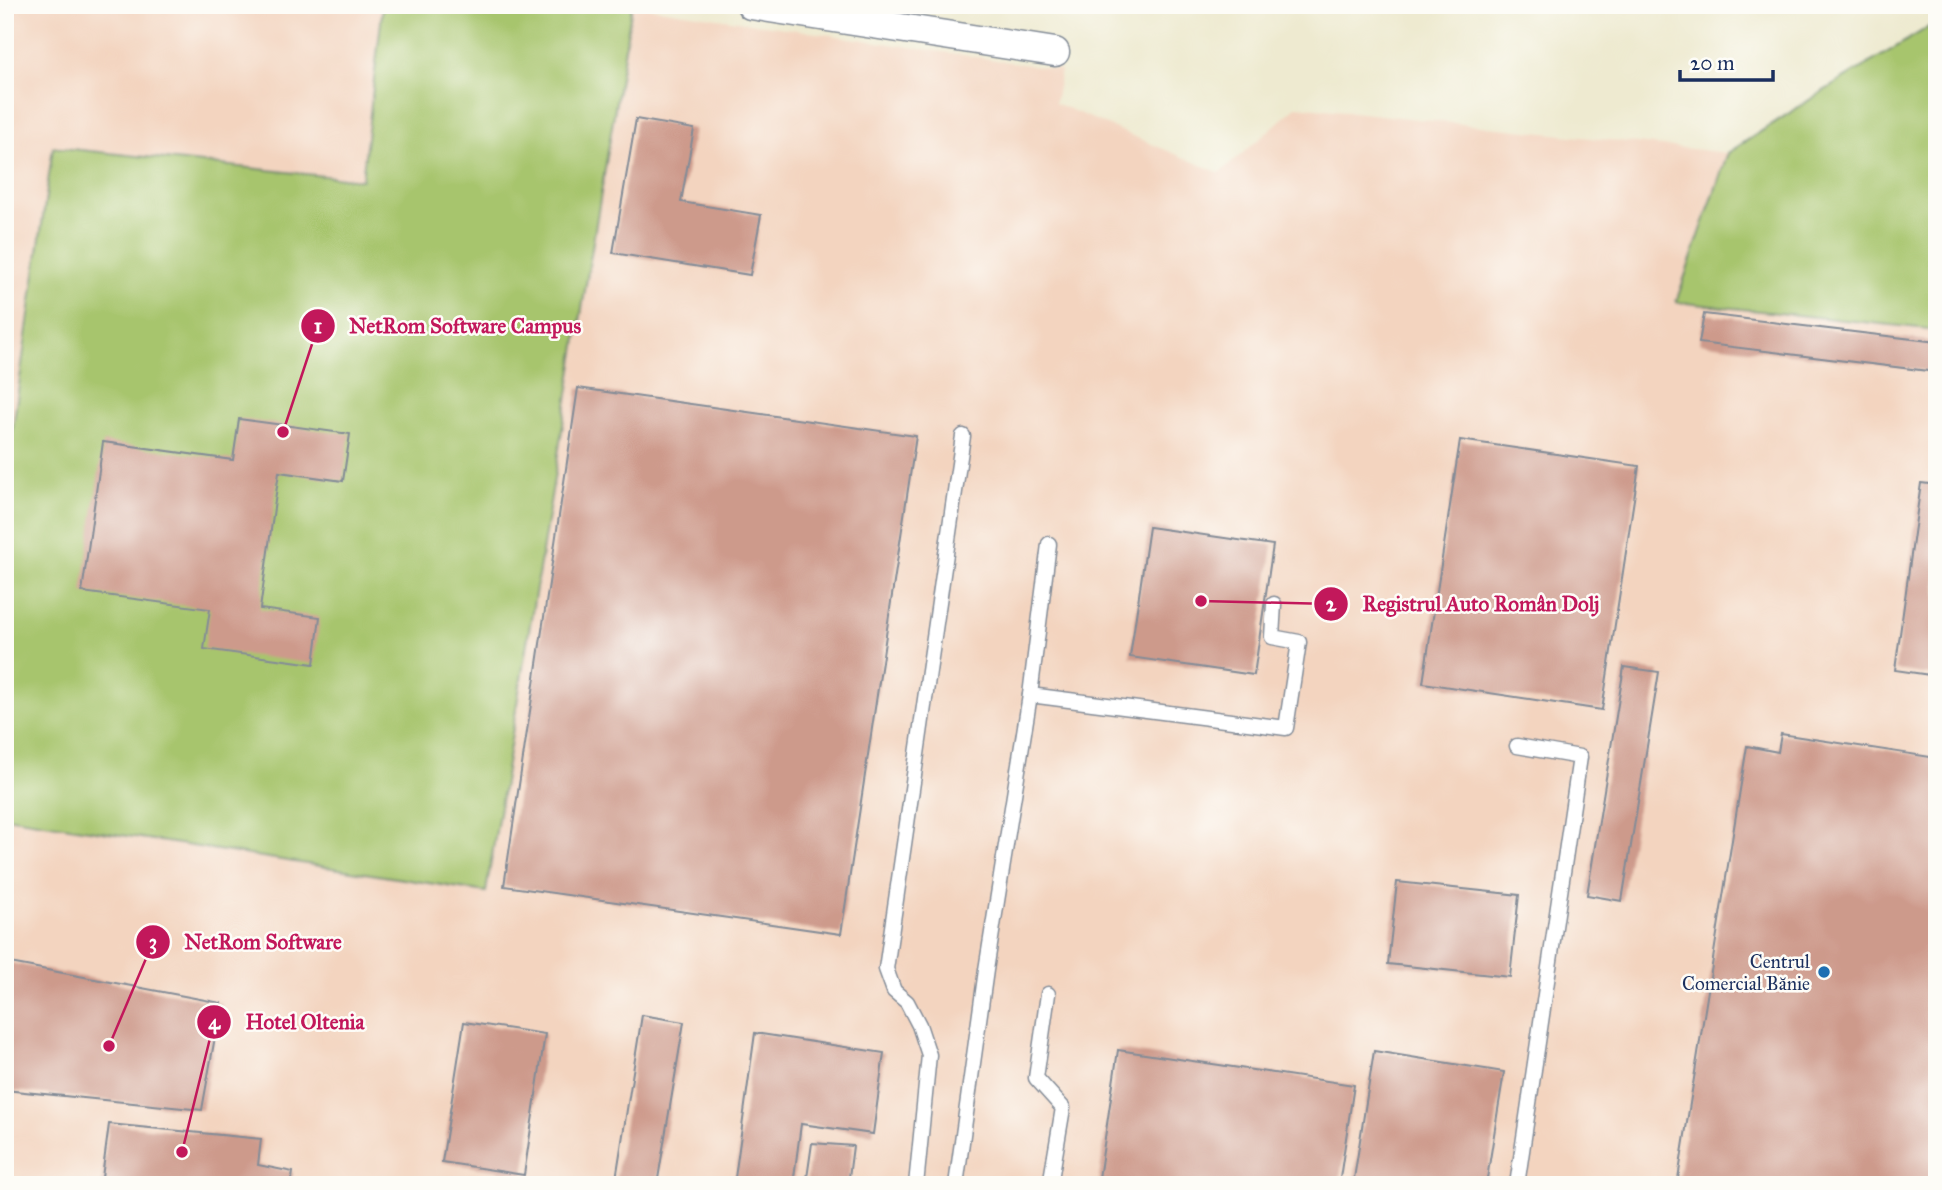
<svg xmlns="http://www.w3.org/2000/svg" width="1942" height="1190" viewBox="0 0 1942 1190" font-family="'IM FELL Great Primer',serif">
<rect width="100%" height="100%" fill="#fdfcf7"/>
<filter id="ink" filterUnits="userSpaceOnUse"><feTurbulence type="fractalNoise" baseFrequency=".0143" numOctaves="2"/><feDisplacementMap in="SourceGraphic" scale="14" xChannelSelector="R" yChannelSelector="G"/><feConvolveMatrix kernelMatrix="1 2 1 2 8 2 1 2 1" color-interpolation-filters="sRGB"/></filter>
<filter id="wash" filterUnits="userSpaceOnUse"><feTurbulence type="fractalNoise" baseFrequency=".00686" numOctaves="4" result="noise"/><feDisplacementMap in="SourceGraphic" scale="28" xChannelSelector="R" yChannelSelector="G"/><feGaussianBlur stdDeviation="1.57" result="paint"/><feColorMatrix in="noise" values="0 0 0 0 0 0 0 0 0 0 0 0 0 0 0 0 0 1.4 0 .05"/><feComposite in="paint" operator="in"/></filter>
<g filter="url(#wash)">
<rect width="100%" height="100%" fill="#eeead0"/>
<path fill="#f3d4bf" d="M5 5H632L1061 70 1055 103 1220 173 1297 106 1728 153 1676 302 1937 330V1185H5Z"/>
<g fill="#a7c56d" stroke="#617a66" stroke-width="2">
<path d="M383 5H451L483 9 485 5H632L486 892 5 817V483L53 147 362 180Z"/>
<path d="M1937 22V330L1676 302 1728 153 1817 95Z"/>
</g>
<g id="blocks">
<g fill="#cd9a8b">
<path d="M636 119 694 129 681 202 761 215 750 275 613 253Z"/>
<path d="M1704 314 1937 342V372L1699 343Z"/>
<path d="M578 388 916 436 841 934 504 886Z"/>
<path d="M239 419 350 434 343 481 279 472 260 609 320 617 314 664 204 649 210 609 82 592 103 442 233 460Z"/>
<path d="M1460 440 1639 466 1602 710 1423 683Z"/>
<path d="M1921 483 1937 485V676L1895 670Z"/>
<path d="M1149 527 1273 545 1254 675 1130 657Z"/>
<path d="M1624 667 1659 672 1622 901 1587 895Z"/>
<path d="M1781 734 1937 758V1185H1677L1747 746 1778 752Z"/>
<path d="M1397 882 1519 895 1510 977 1388 964Z"/>
<path d="M5 962 221 1003 202 1110 5 1090Z"/>
<path d="M642 1015 684 1022 657 1185H615Z"/>
<path d="M464 1022 545 1034 524 1175 442 1162Z"/>
<path d="M755 1033 884 1053 873 1134 801 1124 793 1185H734Z"/>
<path d="M1118 1050 1354 1085 1339 1185H1098Z"/>
<path d="M1374 1051 1504 1072 1486 1185H1353Z"/>
<path d="M109 1124 261 1139 258 1165 293 1172 291 1185H101Z"/>
<path d="M812 1143 853 1146 848 1185H806Z"/>
</g>
</g>
</g>
<g filter="url(#ink)">
<use href="#blocks" fill-opacity="0" stroke="#848c97" stroke-width="2"/>
<g fill="none" stroke-linecap="round" stroke-linejoin="round">
<g stroke="#848c97" stroke-width="17">
<g id="lane">
<path d="M1030 695 1049 544"/>
<path d="M1048 994 1036 1078 1063 1108 1050 1185"/>
<path d="M916 1185 929 1055 919 1025 907 1002 894 991 886 969 963 436"/>
<path d="M956 1185 986 970 1030 695 1286 728 1299 642 1272 637 1274 604"/>
<path d="M1517 1185 1580 757 1517 746"/>
</g>
</g>
<g stroke="#848c97" stroke-width="31">
<path id="street" d="M751 5 1055 52"/>
</g>
<use href="#lane" stroke="#fff" stroke-width="14"/>
<use href="#street" stroke="#fff" stroke-width="28"/>
</g>
</g>
<circle fill="#1f6fb2" stroke="#fdfcf7" stroke-width="2.5" cx="1824" cy="972" r="7"/>
<g text-anchor="middle" stroke-width="5" stroke-linejoin="round" paint-order="stroke">
<g font-size="19" fill="#1b2f5e" stroke="#fdfcf7" text-anchor="end">
<text x="1810" y="968">Centrul<tspan x="1810" dy="22">Comercial Bănie</tspan></text>
</g>
</g>
<path fill="none" stroke="#c2185b" stroke-width="2.5" d="M283 432L318 326M1201 601L1331 604M109 1046L153 942M182 1152L214 1022"/>
<g fill="#c2185b" stroke="#fdfcf7" stroke-width="2.5">
<circle cx="283" cy="432" r="7"/>
<circle cx="1201" cy="601" r="7"/>
<circle cx="109" cy="1046" r="7"/>
<circle cx="182" cy="1152" r="7"/>
<circle cx="318" cy="326" r="18"/>
<circle cx="1331" cy="604" r="18"/>
<circle cx="153" cy="942" r="18"/>
<circle cx="214" cy="1022" r="18"/>
</g>
<g font-size="21" text-anchor="middle" font-weight="bold" fill="#fff">
<text x="318" y="333">1</text>
<text x="1331" y="611">2</text>
<text x="153" y="949">3</text>
<text x="214" y="1029">4</text>
</g>
<g font-size="21" text-anchor="middle" font-weight="bold" fill="#c2185b" stroke="#fdfcf7" stroke-width="5" stroke-linejoin="round" paint-order="stroke">
<text x="465" y="333">NetRom Software Campus</text>
<text x="1481" y="611">Registrul Auto Român Dolj</text>
<text x="263" y="949">NetRom Software</text>
<text x="305" y="1029">Hotel Oltenia</text>
</g>
<rect width="1942" height="1190" fill="none" stroke="#fdfcf7" stroke-width="28"/>
<path d="M1680 70v10h93v-10" fill="none" stroke="#1b2f5e" stroke-width="3.5"/>
<text x="1690" y="70" font-size="21" fill="#1b2f5e" stroke="#fdfcf7" stroke-width="5" paint-order="stroke">20 m</text>
</svg>
